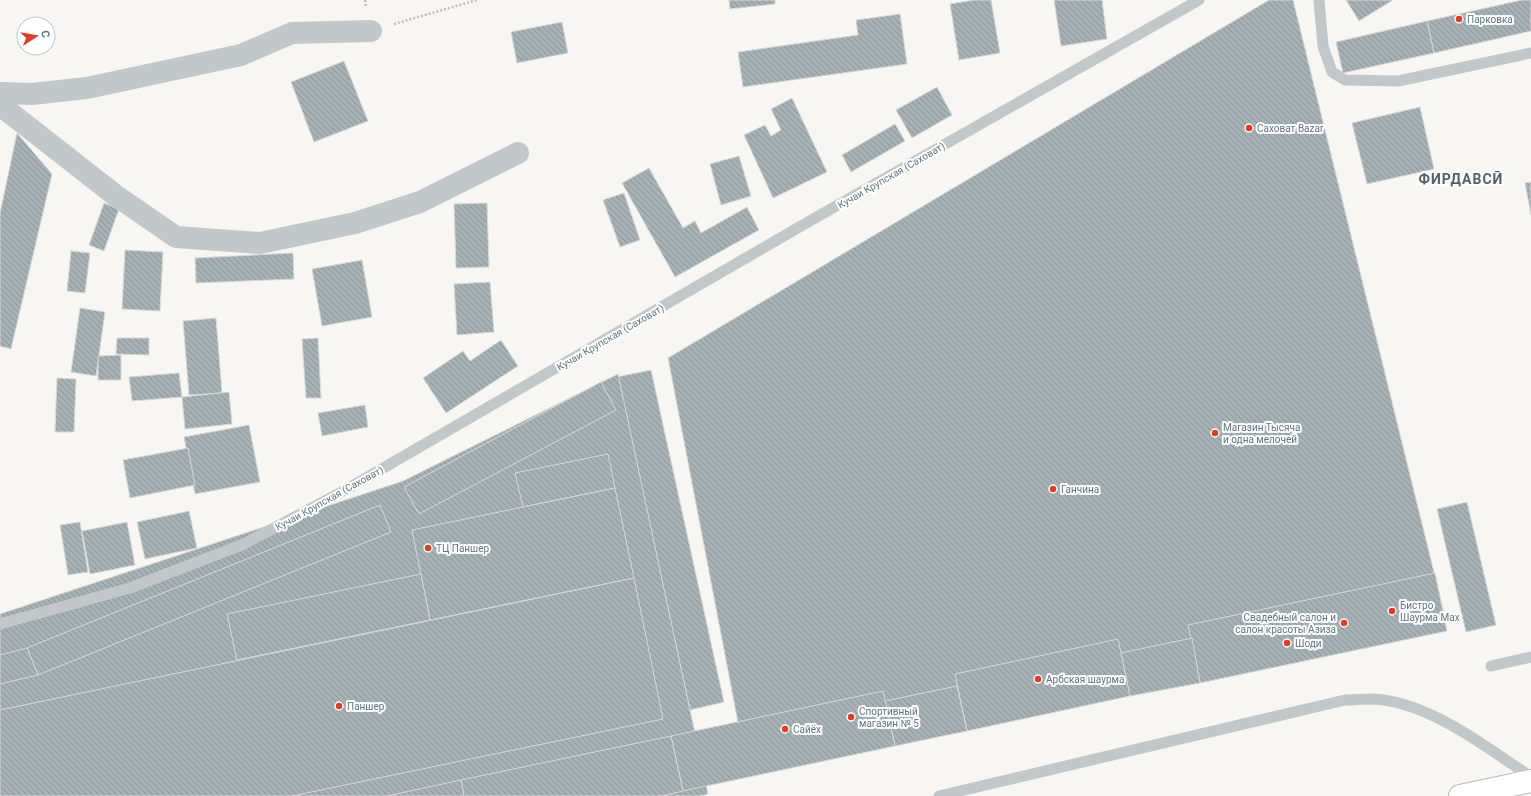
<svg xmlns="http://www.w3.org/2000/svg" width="1531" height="796" viewBox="0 0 1531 796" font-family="Roboto,sans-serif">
<defs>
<pattern id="building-back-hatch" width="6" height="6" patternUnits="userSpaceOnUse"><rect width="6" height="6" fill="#a6b1b5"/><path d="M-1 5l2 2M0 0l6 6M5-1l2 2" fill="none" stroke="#8b9598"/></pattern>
</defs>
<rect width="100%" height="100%" fill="#f7f6f3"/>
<g fill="url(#building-back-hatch)" stroke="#d8d8d6">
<path d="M729 0H775V4L730 9Z"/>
<path d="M974 0H991L1000 53 959 60 950 4Z"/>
<path d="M1054 0H1102L1107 39 1061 46Z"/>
<path d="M1269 0H1293L1446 621 745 759 668 358Z"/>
<path d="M1346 0H1393L1359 21Z"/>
<path d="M1522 0H1531V31L1434 53 1427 21Z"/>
<path d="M900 14 907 64 743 87 738 52 858 35 856 20Z"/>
<path d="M1427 21 1434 53 1343 73 1336 42Z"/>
<path d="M562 22 568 53 517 63 511 32Z"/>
<path d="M344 61 368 121 314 142 291 82Z"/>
<path d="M937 87 952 115 912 138 896 110Z"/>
<path d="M792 98 827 172 773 198 744 135 765 125 771 136 781 130 771 109Z"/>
<path d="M1420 107 1434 169 1367 184 1352 123Z"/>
<path d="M895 124 905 141 851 172 842 155Z"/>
<path d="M17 133 52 174 11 349 0 346V213Z"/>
<path d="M739 156 751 196 721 205 710 164Z"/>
<path d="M649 168 683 228 695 221 701 233 747 207 759 230 675 277 622 183Z"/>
<path d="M1531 182V215L1525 183Z"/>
<path d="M624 193 640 240 620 247 603 200Z"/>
<path d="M104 203 119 209 104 251 89 245Z"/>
<path d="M487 203 489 267 456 268 454 204Z"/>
<path d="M125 250 163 252 160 311 122 309Z"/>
<path d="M71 251 90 253 85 293 67 291Z"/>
<path d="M293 253 294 279 196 283 195 258Z"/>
<path d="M362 260 372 317 322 326 312 269Z"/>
<path d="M490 282 494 332 457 335 454 284Z"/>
<path d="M80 308 105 312 96 376 71 372Z"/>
<path d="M216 318 222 393 189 395 183 321Z"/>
<path d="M117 338H149V355L116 354Z"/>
<path d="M318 338 321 398H306L302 339Z"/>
<path d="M501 340 518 366 446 413 423 378 463 351 470 361Z"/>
<path d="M121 355V380H98V356Z"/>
<path d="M651 370 724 702 690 710 617 377Z"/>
<path d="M179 373 182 397 132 401 129 377Z"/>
<path d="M618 374 708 794 700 796H0V614L403 481Z"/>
<path d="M57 378 76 379 74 432H55Z"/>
<path d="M601 382 616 410 419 514 404 487Z"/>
<path d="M229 392 232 424 185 429 182 397Z"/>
<path d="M365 405 368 427 322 436 318 413Z"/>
<path d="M249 425 260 482 195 494 184 437Z"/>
<path d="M188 448 195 485 130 498 123 460Z"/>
<path d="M608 454 615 488 523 507 515 473Z"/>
<path d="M615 488 634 578 430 620 412 530Z"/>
<path d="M1467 502 1496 625 1466 632 1437 509Z"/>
<path d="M380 505 391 532 38 675 27 648Z"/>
<path d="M189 511 197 548 145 559 137 522Z"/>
<path d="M80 522 88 572 68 575 60 525Z"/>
<path d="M127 522 135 565 90 574 82 531Z"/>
<path d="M1435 573 1447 631 1200 683 1188 625Z"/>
<path d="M421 574 430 620 237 660 227 614Z"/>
<path d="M634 578 663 719 292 796H0V710Z"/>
<path d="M1192 638 1200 683 1130 696 1121 653Z"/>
<path d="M1118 639 1130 696 967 731 955 674Z"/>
<path d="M27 648 38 675 0 684V655Z"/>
<path d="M957 686 967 731 895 746 885 701Z"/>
<path d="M883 691 895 746 683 791 671 736Z"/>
<path d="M671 736 683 791 661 796H464L461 780Z"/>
<path d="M461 780 464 796H387Z"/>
</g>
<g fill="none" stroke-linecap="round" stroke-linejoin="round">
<g stroke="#b5b9bc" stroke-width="24">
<path id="highway" d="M1460 796 1531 781"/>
</g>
<g stroke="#bcbfc1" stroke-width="2.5" stroke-dasharray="2 2" stroke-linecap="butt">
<path d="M365 0 366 7"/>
<path d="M394 24 477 0"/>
</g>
<g stroke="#c2c7c9" stroke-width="11">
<path d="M1319 0 1323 46 1332 72 1345 80 1398 81 1531 53"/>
<path d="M0 624 130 588 244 544 347 489 808 222 1199 0"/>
<path d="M1491 666 1531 657"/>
<path d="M939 796 1345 700C1354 700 1363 699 1372 699 1428 701 1486 747 1531 777"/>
</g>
<g stroke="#c2c7c9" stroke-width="22">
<path d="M0 93 32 94 87 88 241 55 292 33 371 31"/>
<path d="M0 105 115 195 176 237 260 243 355 223 420 202 518 153"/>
</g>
<use href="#highway" stroke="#fff" stroke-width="22"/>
</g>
<g fill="#e43b26" stroke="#fff" stroke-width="1.5">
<circle cx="1459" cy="19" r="4"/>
<circle cx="1249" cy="128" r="4"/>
<circle cx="1215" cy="433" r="4"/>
<circle cx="1053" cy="489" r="4"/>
<circle cx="428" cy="548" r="4"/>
<circle cx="1392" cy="611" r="4"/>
<circle cx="1344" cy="623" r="4"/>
<circle cx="1287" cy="643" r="4"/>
<circle cx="1038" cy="679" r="4"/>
<circle cx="339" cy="706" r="4"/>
<circle cx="851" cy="717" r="4"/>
<circle cx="785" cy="729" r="4"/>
</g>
<g text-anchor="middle" stroke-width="4" stroke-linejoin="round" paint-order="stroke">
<g font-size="10" fill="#61757f" stroke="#fff" text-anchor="start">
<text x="1467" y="23">Парковка</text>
<text x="1257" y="132">Саховат Bazar</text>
<text x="1223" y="431">Магазин Тысяча<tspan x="1223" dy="12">и одна мелочей</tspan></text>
<text x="1061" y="493">Ганчина</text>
<text x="436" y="552">ТЦ Паншер</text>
<text x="1400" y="609">Бистро<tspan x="1400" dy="12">Шаурма Мax</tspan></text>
<text x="1336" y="621" text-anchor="end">Свадебный салон и<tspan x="1336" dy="12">салон красоты Азиза</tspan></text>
<text x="1295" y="647">Шоди</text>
<text x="1046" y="683">Арбская шаурма</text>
<text x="347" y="710">Паншер</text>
<text x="859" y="715">Спортивный<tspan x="859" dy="12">магазин № 5</tspan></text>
<text x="793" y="733">Сайёх</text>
</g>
<g font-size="10" fill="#61757f" stroke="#fff">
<text transform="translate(891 175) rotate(-30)" y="4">Кучаи Крупская (Саховат)</text>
<text transform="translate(610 337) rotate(-30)" y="4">Кучаи Крупская (Саховат)</text>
<text transform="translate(329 498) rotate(-29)" y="4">Кучаи Крупская (Саховат)</text>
</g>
<g font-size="14" font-weight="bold" letter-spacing="1" fill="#53626a" stroke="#fff">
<text x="1461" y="184">ФИРДАВСӢ</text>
</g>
</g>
<g transform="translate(36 36) rotate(78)"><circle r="19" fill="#ffffff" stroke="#c0c8cc"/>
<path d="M0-3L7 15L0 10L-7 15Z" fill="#e43b26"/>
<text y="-6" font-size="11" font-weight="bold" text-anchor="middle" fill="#61757f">С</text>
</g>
</svg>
